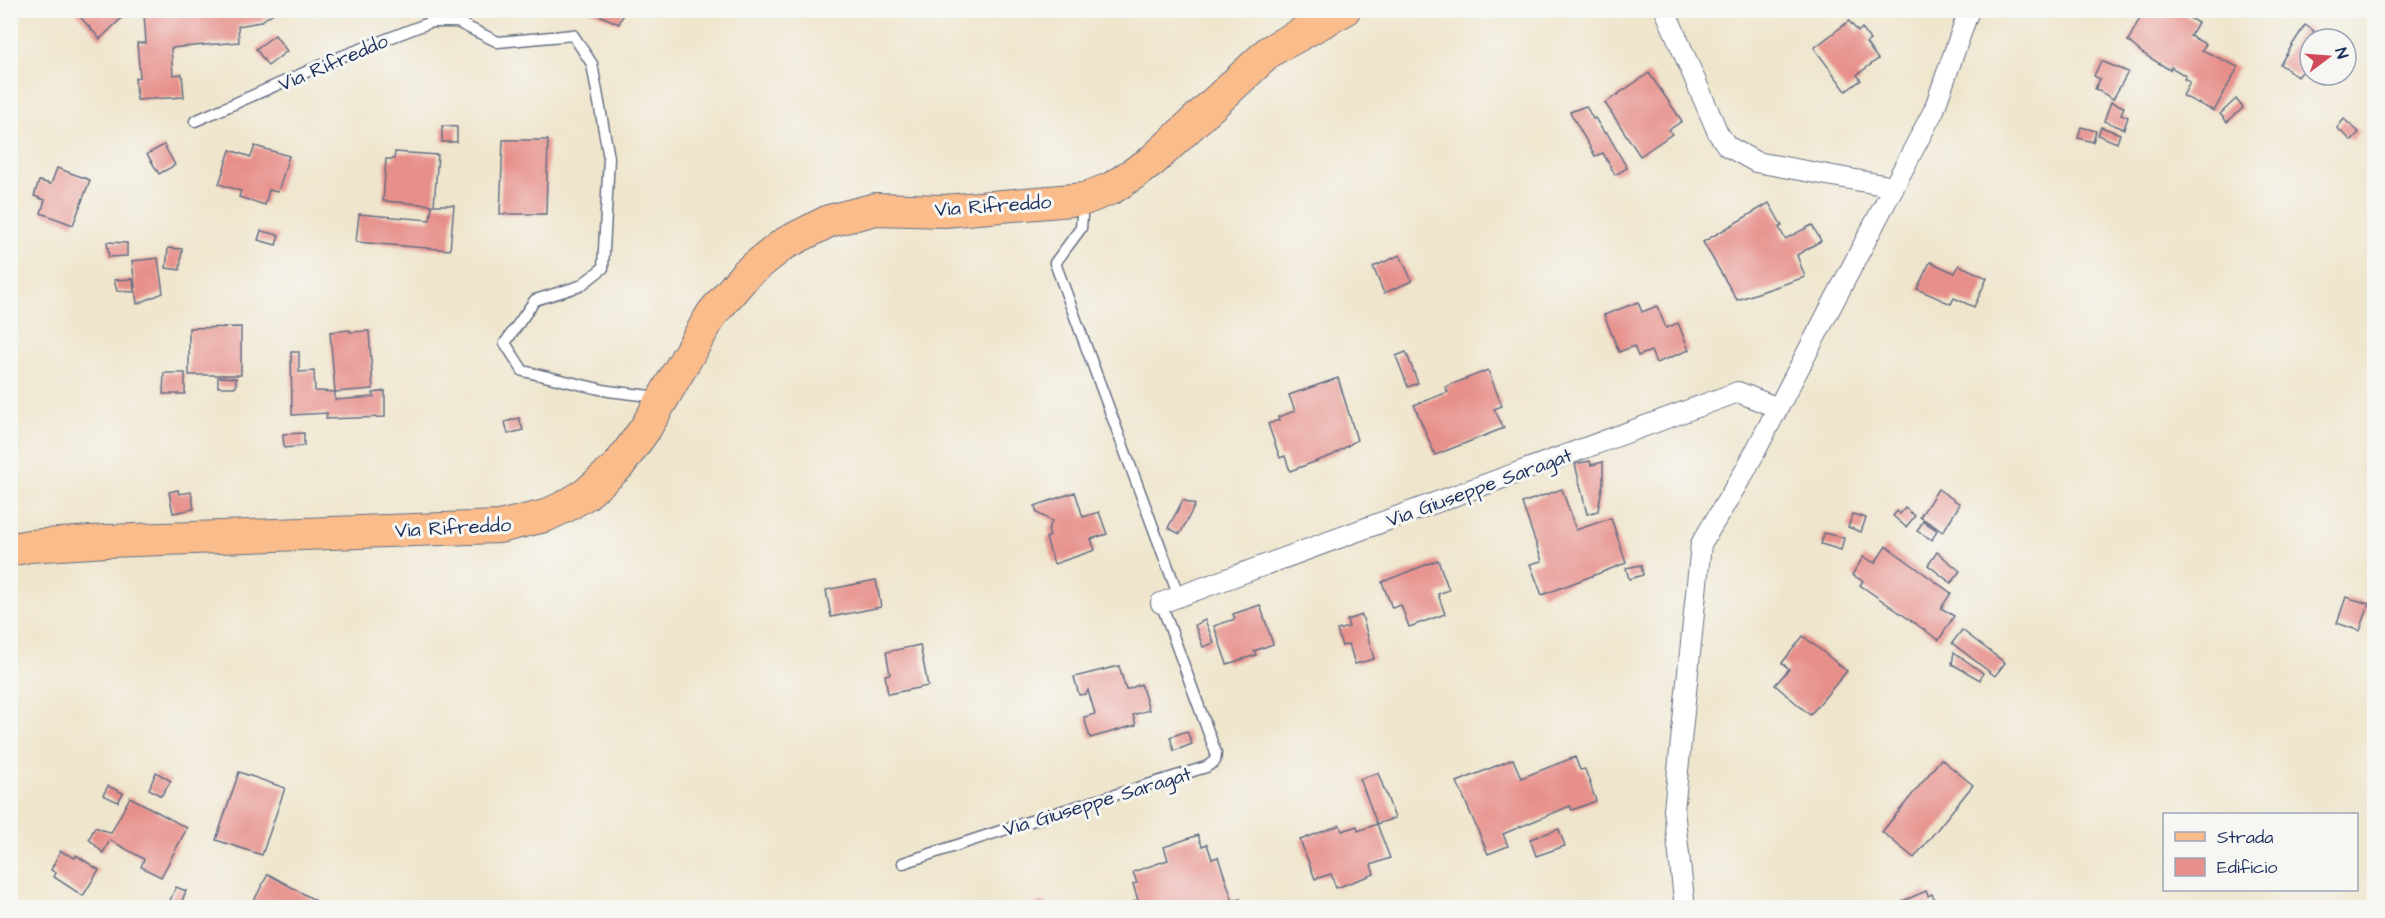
<svg xmlns="http://www.w3.org/2000/svg" width="2385" height="918" viewBox="0 0 2385 918" font-family="'Architects Daughter',sans-serif">
<rect width="100%" height="100%" fill="#f6f6f2"/>
<filter id="ink" filterUnits="userSpaceOnUse"><feTurbulence type="fractalNoise" baseFrequency=".0167" numOctaves="2"/><feDisplacementMap in="SourceGraphic" scale="12" xChannelSelector="R" yChannelSelector="G"/><feConvolveMatrix kernelMatrix="1 2 1 2 8 2 1 2 1" color-interpolation-filters="sRGB"/></filter>
<filter id="wash" filterUnits="userSpaceOnUse"><feTurbulence type="fractalNoise" baseFrequency=".008" numOctaves="4" result="noise"/><feDisplacementMap in="SourceGraphic" scale="24" xChannelSelector="R" yChannelSelector="G"/><feGaussianBlur stdDeviation="1.35" result="paint"/><feColorMatrix in="noise" values="0 0 0 0 0 0 0 0 0 0 0 0 0 0 0 0 0 1.4 0 .05"/><feComposite in="paint" operator="in"/></filter>
<g filter="url(#wash)">
<rect width="100%" height="100%" fill="#efe5cc"/>
<g id="blocks">
<g fill="#e78f8a">
<path d="M74 10H130L100 39Z"/>
<path d="M175 10H278L260 22 238 26 239 42 171 48 173 75 182 74 184 97 137 100 135 78 140 77 137 43H146L144 14 175 12Z"/>
<path d="M588 10H625L619 24Z"/>
<path d="M2144 10H2176L2198 23 2190 36 2206 44 2202 50 2238 67 2214 111 2183 96 2190 82 2184 79 2186 76 2171 67 2170 70 2142 53 2128 41Z"/>
<path d="M1849 21 1858 32 1862 28 1870 40 1866 43 1878 59 1857 75 1861 80 1846 91 1814 48Z"/>
<path d="M2305 25 2314 31 2311 36 2316 39H2310V75H2317L2315 79 2303 71 2298 77 2280 64Z"/>
<path d="M275 35 287 51 268 66 256 49Z"/>
<path d="M2101 61 2128 72 2113 99 2095 89 2100 79 2094 76Z"/>
<path d="M1649 73 1682 121 1669 130 1672 134 1640 156 1605 103Z"/>
<path d="M2236 99 2243 108 2227 122 2220 114Z"/>
<path d="M2111 102 2124 107 2121 114 2128 117 2124 129 2104 121Z"/>
<path d="M1586 106 1593 119 1595 118 1605 134 1607 133 1627 168 1615 175 1603 153 1595 156 1570 112Z"/>
<path d="M2344 119 2359 132 2352 141 2337 128Z"/>
<path d="M442 126 457 127V142H442Z"/>
<path d="M2081 127 2096 131 2093 142 2078 138Z"/>
<path d="M2101 127 2120 134 2117 143 2098 135Z"/>
<path d="M503 140H548L546 214H500Z"/>
<path d="M164 145 175 165 159 174 147 154Z"/>
<path d="M255 146 289 156 278 192 269 190 265 205 239 197 241 191 219 184 230 150 251 157Z"/>
<path d="M395 152 438 155 434 205H454L450 250 356 242 359 214 430 220 432 205 383 201 386 159H394Z"/>
<path d="M57 168 90 180 73 225 41 213 45 200 34 196 39 181 51 184Z"/>
<path d="M1769 203 1782 226 1779 227 1785 239 1812 225 1821 241 1797 255 1805 277 1737 300 1703 242Z"/>
<path d="M261 231 279 235 276 245 258 240Z"/>
<path d="M107 242 127 243V256L109 257Z"/>
<path d="M168 248 182 249 180 270 166 268Z"/>
<path d="M1400 255 1412 281 1384 293 1373 267Z"/>
<path d="M158 258 163 293 137 304 132 261Z"/>
<path d="M1930 262 1955 273 1959 265 1987 278 1974 307 1954 298 1951 304 1917 289Z"/>
<path d="M133 279 134 292 117 291 114 280Z"/>
<path d="M1638 302 1642 312 1657 306 1666 328 1678 323 1689 350 1656 363 1651 351 1638 356 1634 346 1619 352 1604 315Z"/>
<path d="M241 327V375H189V328Z"/>
<path d="M350 330V332L369 331 373 389 335 392 330 332Z"/>
<path d="M291 352H299V372L314 371 315 391 335 392V400L374 397 373 393 385 391V417L326 419 327 413 292 415Z"/>
<path d="M1406 352 1418 383 1408 387 1396 356Z"/>
<path d="M1488 370 1502 406 1494 409 1504 428 1435 455 1414 405 1448 392 1445 387Z"/>
<path d="M164 373H185V394H163Z"/>
<path d="M218 377 236 378V387H218Z"/>
<path d="M1338 378 1357 440 1333 455 1290 471 1285 456 1280 458 1268 424 1279 420 1278 417 1295 411 1289 395Z"/>
<path d="M519 418 523 430 508 434 505 422Z"/>
<path d="M304 433V446L284 448 283 434Z"/>
<path d="M1590 461 1591 465 1603 462V482L1598 511 1587 514 1575 464Z"/>
<path d="M1562 489 1576 530 1611 518 1626 563 1542 595 1530 564 1542 561 1522 503Z"/>
<path d="M1938 489 1960 504 1943 532 1920 517Z"/>
<path d="M178 490 179 494 191 492 194 509 173 513 169 492Z"/>
<path d="M1075 492 1083 517 1099 512 1107 534 1091 539 1095 550 1054 564 1046 538 1050 536 1048 530 1052 521 1037 513 1035 506Z"/>
<path d="M1183 500 1195 505 1180 534 1168 528Z"/>
<path d="M1905 508 1915 516 1906 527 1893 516 1897 511 1900 514Z"/>
<path d="M1853 514 1866 518 1861 532 1848 527Z"/>
<path d="M1923 521 1937 530 1932 540 1917 531Z"/>
<path d="M1824 533 1844 538 1841 550 1821 544Z"/>
<path d="M1886 546 1951 593 1941 608 1954 616 1939 640 1860 585 1863 581 1852 575 1863 557 1875 563Z"/>
<path d="M1937 552 1960 571 1951 583 1928 565Z"/>
<path d="M1438 560 1449 590 1438 594 1445 614 1409 627 1401 605 1392 608 1382 582Z"/>
<path d="M1641 565 1643 575 1629 579 1626 568Z"/>
<path d="M876 580 881 607 831 617 826 590Z"/>
<path d="M2346 597 2369 604 2360 631 2337 623Z"/>
<path d="M1260 605 1273 644 1254 651 1256 655 1227 664 1214 626 1235 619 1233 614Z"/>
<path d="M1362 615 1374 659 1355 664 1349 644 1342 646 1337 630 1349 627 1347 620Z"/>
<path d="M1205 620 1214 643 1203 647 1195 625Z"/>
<path d="M1962 630 2005 663 1995 676 1952 643Z"/>
<path d="M1803 636 1847 671 1810 715 1775 685 1789 669 1782 663Z"/>
<path d="M920 645 928 686 888 694 885 675 890 674 886 652Z"/>
<path d="M1954 652 1983 673 1980 680 1952 664Z"/>
<path d="M1119 666 1126 690 1141 684 1149 710 1133 715 1136 725 1090 738 1084 717 1095 714 1088 690 1086 694 1079 695 1074 677Z"/>
<path d="M1187 731 1192 744 1174 751 1170 737Z"/>
<path d="M1575 757 1580 770 1585 769 1596 801 1572 810 1570 806 1503 834 1508 846 1488 854 1457 782 1513 759 1521 778Z"/>
<path d="M1941 759 1973 785 1914 858 1882 832Z"/>
<path d="M156 772 171 781 161 796 149 789Z"/>
<path d="M239 772 285 788 262 855 216 840Z"/>
<path d="M1378 773 1395 818 1377 824 1360 779Z"/>
<path d="M108 786 123 793 118 802 103 795Z"/>
<path d="M130 797 187 828 161 877 141 867 144 859 110 840 103 853 89 839 95 827 111 833Z"/>
<path d="M1377 824 1390 858 1371 865 1374 874 1336 888 1331 874 1315 879 1300 840 1340 825 1342 831 1357 826 1358 831Z"/>
<path d="M1559 829 1565 846 1536 856 1530 839Z"/>
<path d="M1198 835 1202 846 1207 844 1212 859 1218 857 1233 901 1240 899 1243 907 1135 908 1133 902 1138 900 1133 884 1137 883 1133 872 1168 860 1164 847Z"/>
<path d="M60 851 75 858 76 855 99 870 83 896 54 877 56 873 51 870Z"/>
<path d="M268 874 320 903 317 908H250Z"/>
<path d="M176 887 186 891 179 908H173L168 905Z"/>
<path d="M1926 891 1928 896 1932 894 1935 901 1925 908H1906L1903 901Z"/>
<path d="M1044 901 1046 908H1026V907Z"/>
</g>
</g>
</g>
<g filter="url(#ink)">
<use href="#blocks" fill-opacity="0" stroke="#656f84" stroke-width="1.5"/>
<g fill="none" stroke-linecap="round" stroke-linejoin="round">
<g stroke="#656f84" stroke-width="13">
<g id="service">
<path d="M195 121 340 57 431 22H457L498 42 573 35 592 64 609 158 603 268 580 286 535 300 505 343 523 371 608 391 659 397"/>
<path d="M1083 202 1081 228 1055 263 1179 597"/>
<path d="M903 863 1043 817 1206 767 1215 761 1216 753 1161 603"/>
</g>
</g>
<g stroke="#656f84" stroke-width="22">
<g id="minor">
<path d="M1665 10 1718 133 1727 146 1756 162 1894 187"/>
<path d="M1161 603 1738 392 1778 408"/>
<path d="M1685 908 1674 810 1701 544 1745 471 1934 110 1969 10"/>
</g>
</g>
<g stroke="#656f84" stroke-width="34">
<path id="primary" d="M10 550 29 546 107 541 499 527 545 516 566 506 586 494 619 465 645 429 712 314 746 274 784 244 829 221 876 209 944 211 1084 199 1112 188 1151 162 1270 51 1344 10"/>
</g>
<use href="#service" stroke="#fff" stroke-width="10"/>
<use href="#minor" stroke="#fff" stroke-width="20"/>
<use href="#primary" stroke="#fabc8b" stroke-width="32"/>
</g>
</g>
<g text-anchor="middle" stroke-width="6" stroke-linejoin="round" paint-order="stroke">
<g font-size="20" fill="#1b2f5e" stroke="#f6f6f2">
<text transform="translate(333 62) rotate(-23)" y="7">Via Rifreddo</text>
<text transform="translate(993 205) rotate(-4)" y="7">Via Rifreddo</text>
<text transform="translate(1479 487) rotate(-20)" y="7">Via Giuseppe Saragat</text>
<text transform="translate(453 527) rotate(-3)" y="7">Via Rifreddo</text>
<text transform="translate(1097 801) rotate(-17)" y="7">Via Giuseppe Saragat</text>
</g>
</g>
<rect width="2385" height="918" fill="none" stroke="#f6f6f2" stroke-width="36"/>
<rect x="2163" y="813" width="195" height="78" fill="#f6f6f2" stroke="#9ea6b7" stroke-width="1.5"/>
<rect x="2175" y="832" width="30" height="9" fill="#fabc8b" stroke="#9ea6b7" stroke-width="1.5"/>
<text x="2217" y="843" font-size="18" fill="#1b2f5e">Strada</text>
<rect x="2175" y="858" width="30" height="18" fill="#e78f8a" stroke="#9ea6b7" stroke-width="1.5"/>
<text x="2217" y="873" font-size="18" fill="#1b2f5e">Edificio</text>
<g transform="translate(2328 57) rotate(74)"><circle r="28" fill="#f6f6f2" stroke="#9ea6b7" stroke-width="1.5"/>
<path d="M0-4.5L10 22L0 15L-10 22Z" fill="#d1495b"/>
<text y="-9" font-size="16" font-weight="bold" text-anchor="middle" fill="#1b2f5e">N</text>
</g>
</svg>
